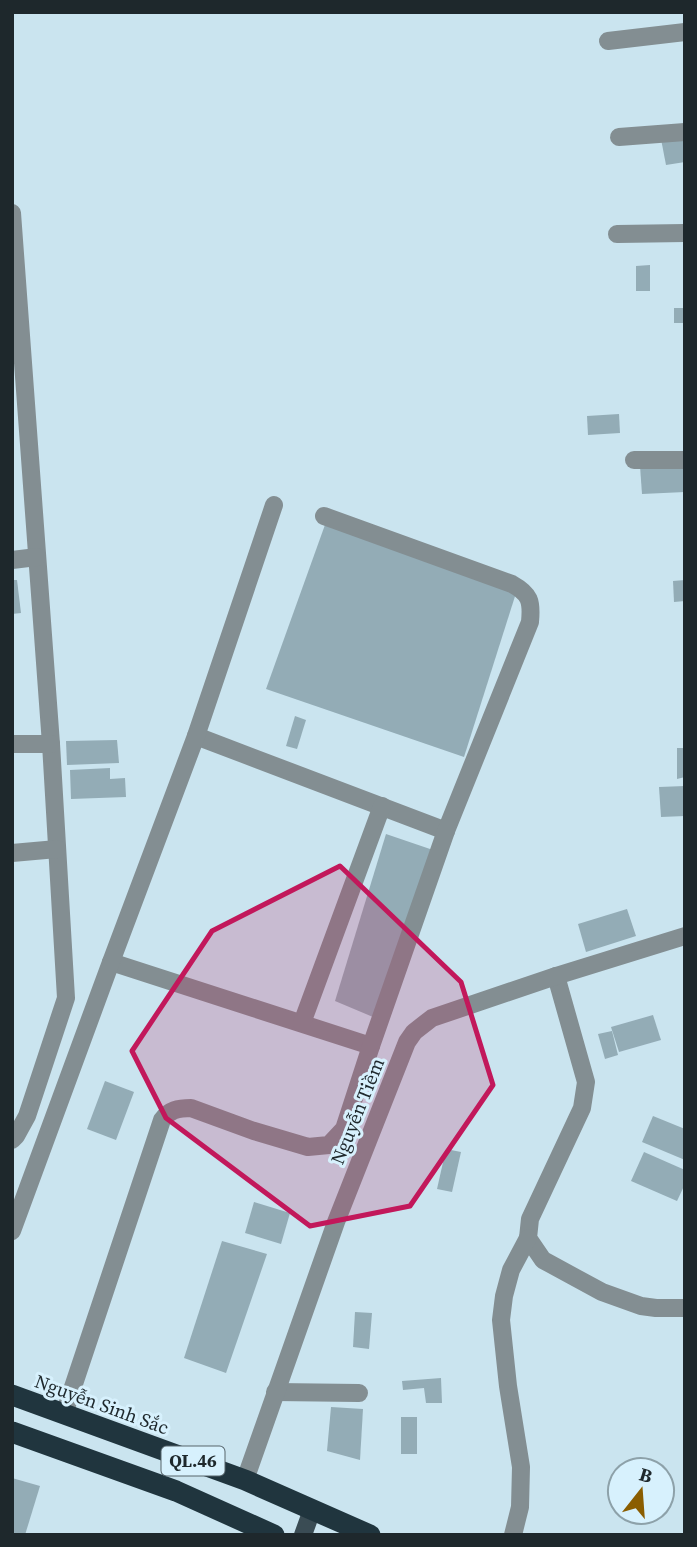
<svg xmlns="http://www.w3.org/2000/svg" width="697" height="1547" viewBox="0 0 697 1547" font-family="'Source Serif 4',serif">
<rect width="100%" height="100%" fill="#cae4ef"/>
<g fill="#93acb6">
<path d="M685 135V162L666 165 661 139Z"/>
<path d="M650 265V291H636V266Z"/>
<rect x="674" y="308" width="11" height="15"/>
<path d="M619 414 620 433 588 435 587 416Z"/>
<path d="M685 464V492L642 494 640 466Z"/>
<path d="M326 522 517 590 464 757 266 689Z"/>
<path d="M12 580H17L21 613 12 614Z"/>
<path d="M685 580V601L674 602 673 581Z"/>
<path d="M295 716 306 720 297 749 286 746Z"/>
<path d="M117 740 119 763 67 765 66 741Z"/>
<path d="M677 748H685V777L677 779Z"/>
<path d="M110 768V779L125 778 126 797 71 799 70 770Z"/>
<path d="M685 786V816L661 817 659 787Z"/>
<path d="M386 834 433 850 373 1017 335 1001Z"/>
<path d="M627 909 636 936 586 952 578 924Z"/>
<path d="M653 1015 661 1040 619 1052 611 1027Z"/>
<path d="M612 1031 618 1055 605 1059 598 1034Z"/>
<path d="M105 1081 134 1092 116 1140 87 1129Z"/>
<path d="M653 1116 685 1129V1160L642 1142Z"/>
<path d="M446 1149 461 1152 452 1192 437 1189Z"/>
<path d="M644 1152 685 1170V1184L677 1201 631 1181Z"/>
<path d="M254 1202 290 1213 281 1244 245 1233Z"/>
<path d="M222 1241 267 1254 226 1373 184 1358Z"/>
<path d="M355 1312 372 1313 369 1349 353 1347Z"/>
<path d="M441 1378 442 1403H426L424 1388 403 1390 402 1381Z"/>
<path d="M331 1407 363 1409 360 1460 327 1451Z"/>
<rect x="401" y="1417" width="16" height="37"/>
<path d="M12 1478 40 1486 25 1535H12Z"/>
</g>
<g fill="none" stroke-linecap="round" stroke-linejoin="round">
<g stroke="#838e92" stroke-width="18">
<path d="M608 41 685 32"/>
<path d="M619 137 685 132"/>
<path d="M12 213 51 744 66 998 27 1116 16 1136 12 1140"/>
<path d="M617 234 685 233"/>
<path d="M634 460H685"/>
<path d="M12 560 37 557"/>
<path d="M196 736 446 831"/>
<path d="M12 744H51"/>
<path d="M12 853 57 849"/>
<path d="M111 962 371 1046"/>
<path d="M556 976 586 1082 582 1108 530 1219 528 1238 543 1260 602 1292 641 1306 656 1308H685"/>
<path d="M302 1023 382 806"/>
<path d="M12 1231 111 962 196 736 274 505"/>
<path d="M275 1392 359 1393"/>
<path d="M64 1414 162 1120C169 1110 178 1108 191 1108L254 1131 308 1147 329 1145 344 1129 371 1046 446 831 530 622C532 601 530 594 512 584L324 516"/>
<path d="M245 1480 336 1222 407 1042 414 1032 432 1018 556 976 685 936"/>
<path d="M513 1535 520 1507 521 1467 508 1386 501 1320 504 1296 511 1270 528 1238"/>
</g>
<path stroke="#3a4c54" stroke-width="18" d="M303 1535 312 1510"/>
<g stroke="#20353e" stroke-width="21">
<path d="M12 1395 245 1480 370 1535"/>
<path d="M12 1432 176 1491 274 1535"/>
</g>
</g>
<path fill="#c2185b" fill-opacity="0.2" stroke="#c2185b" stroke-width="5" stroke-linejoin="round" d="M340 866 461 982 493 1085 410 1206 310 1226 166 1118 132 1051 212 931Z"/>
<g text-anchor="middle" stroke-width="6" stroke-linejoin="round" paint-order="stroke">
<rect fill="#d7f1fd" stroke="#56646b" stroke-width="2" x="161.5" y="1446.5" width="63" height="29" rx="5"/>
<g font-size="18" font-weight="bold" fill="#1e282c">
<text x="193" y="1467">QL.46</text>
</g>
<g font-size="19" fill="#1e282c" stroke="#d7f1fd">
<text transform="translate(357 1111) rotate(-68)" y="7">Nguyễn Tiềm</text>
<text transform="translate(102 1404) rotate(20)" y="7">Nguyễn Sinh Sắc</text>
</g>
</g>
<rect width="697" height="1547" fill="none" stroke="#1e282c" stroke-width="28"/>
<g transform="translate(641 1491) rotate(17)"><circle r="33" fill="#d7f1fd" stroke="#8da1a9" stroke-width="2"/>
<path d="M0-5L12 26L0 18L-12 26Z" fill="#8a5d00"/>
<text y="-10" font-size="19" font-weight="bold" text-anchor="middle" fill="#1e282c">B</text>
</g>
</svg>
